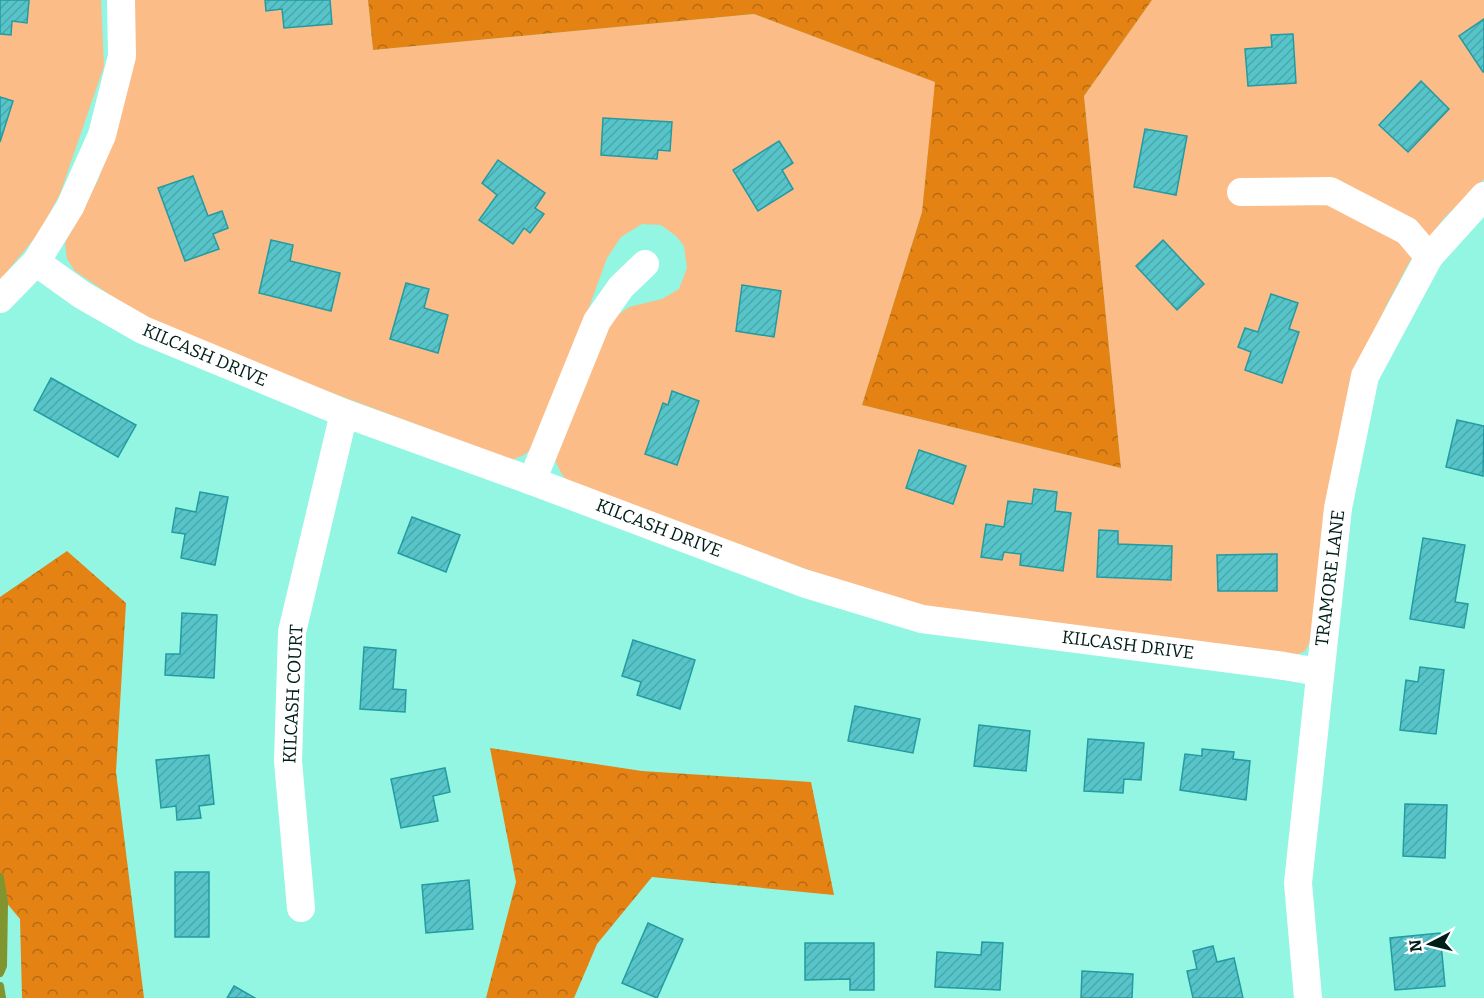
<svg xmlns="http://www.w3.org/2000/svg" width="1484" height="998" viewBox="0 0 1484 998" font-family="Bitter,serif">
<defs>
<pattern id="forest-crowns" width="20" height="18" patternUnits="userSpaceOnUse" patternTransform="scale(1.5)"><rect width="20" height="18" fill="#e48213"/><path d="M2 6a3 3 0 1 1 6 0M12 15a3 3 0 1 1 6 0" fill="none" stroke="#b66a11"/></pattern>
<pattern id="building-hatch" width="6" height="6" patternUnits="userSpaceOnUse" patternTransform="scale(1.5)"><rect width="6" height="6" fill="#57c4c9"/><path d="M-1 1l2-2M0 6l6-6M5 7l2-2" fill="none" stroke="#4aa8ac"/></pattern>
</defs>
<rect width="100%" height="100%" fill="#92f6e3"/>
<g fill="#fbbc88">
<path d="M0 0H101L104 66 60 194 38 234 0 280Z"/>
<path d="M128 0H368L373 50 754 14 936 82 922 212 862 405 1121 468 1084 96 1152 0H1484V179L1445 217 1410 261 1386 306 1360 364 1313 636 1305 651 1289 658 1069 633 885 598 567 481 561 473 555 460 607 323 629 307 662 299 679 289 687 268 684 246 676 236 661 225 642 224 621 237 607 258 587 313 534 447 524 455 512 460 201 344 141 316 75 271 67 259 65 243 99 178 127 74Z"/>
</g>
<g fill="url(#forest-crowns)">
<path d="M368 0H1152L1084 96 1121 468 862 405 922 212 935 82 754 14 373 50Z"/>
<path d="M67 551 126 603 116 772 144 998H22L20 919 0 895V597Z"/>
<path d="M490 748 642 771 811 782 834 895 652 877 597 944 574 998H486L516 882Z"/>
</g>
<g fill="none" stroke-linecap="round" stroke-linejoin="round">
<g stroke="#80942f" stroke-width="8">
<path d="M0 877 4 903 3 966 0 973"/>
<path d="M0 986 2 998"/>
</g>
</g>
<g fill="url(#building-hatch)" stroke="#239ba1" stroke-width="1.5">
<path d="M0 0H29L27 23 12 21 11 35 0 34Z"/>
<path d="M265 0H330L332 24 284 28 282 9 266 11Z"/>
<path d="M1484 19V72H1483L1459 36Z"/>
<path d="M1293 34 1296 83 1248 86 1245 49 1272 47 1271 35Z"/>
<path d="M1421 81 1449 109 1408 152 1379 125Z"/>
<path d="M0 97 13 101 0 142Z"/>
<path d="M603 118 672 122 670 151 658 150 657 159 601 155Z"/>
<path d="M1145 129 1187 136 1176 195 1134 187Z"/>
<path d="M779 141 793 163 782 170 793 189 758 211 733 170Z"/>
<path d="M498 160 545 193 535 208 544 214 530 233 524 228 513 244 479 220 497 195 482 183Z"/>
<path d="M193 176 208 216 222 211 228 228 213 234 219 249 185 261 158 188Z"/>
<path d="M271 240 293 245 290 261 340 273 331 311 259 293Z"/>
<path d="M1163 240 1204 284 1177 310 1136 266Z"/>
<path d="M406 283 429 289 424 308 448 315 438 353 390 339Z"/>
<path d="M742 285 781 291 774 337 736 331Z"/>
<path d="M1271 294 1298 303 1289 329 1299 332 1282 383 1245 370 1251 352 1238 347 1245 328 1258 332Z"/>
<path d="M51 378 136 425 118 457 34 410Z"/>
<path d="M672 391 699 401 677 465 645 454 663 403 668 405Z"/>
<path d="M1457 420 1484 426 1483 476 1446 467Z"/>
<path d="M919 450 966 466 953 504 906 488Z"/>
<path d="M1034 489 1057 492 1055 511 1071 513 1063 571 1020 565 1021 554 1004 552 1002 560 981 557 986 524 1004 527 1008 501 1032 504Z"/>
<path d="M200 492 228 497 215 565 181 558 185 534 172 532 176 508 196 512Z"/>
<path d="M412 517 460 535 446 572 398 553Z"/>
<path d="M1099 530 1118 531V544L1172 546 1171 580 1097 577Z"/>
<path d="M1423 538 1465 545 1455 602 1468 604 1464 628 1410 619Z"/>
<path d="M1277 554V591H1218L1217 555Z"/>
<path d="M182 613 217 615 214 678 165 675 166 654H180Z"/>
<path d="M633 640 695 660 680 709 637 695 641 682 622 676Z"/>
<path d="M364 647 396 650 393 689 406 690 405 712 360 709Z"/>
<path d="M1420 667 1444 670 1436 734 1400 730 1406 680 1418 682Z"/>
<path d="M855 706 920 719 913 753 848 741Z"/>
<path d="M979 725 1030 731 1026 771 974 766Z"/>
<path d="M1088 739 1144 743 1141 780 1124 779 1123 793 1084 791Z"/>
<path d="M1202 749 1234 752 1233 759 1250 761 1246 800 1180 790 1185 754 1202 756Z"/>
<path d="M209 755 214 804 199 806 201 818 177 820 176 806 161 808 156 760Z"/>
<path d="M445 768 450 792 433 796 438 821 401 828 391 779Z"/>
<path d="M1405 804 1447 805 1445 858 1403 856Z"/>
<rect x="175" y="872" width="34" height="65"/>
<path d="M469 880 473 929 426 933 422 885Z"/>
<path d="M648 923 683 939 657 998 622 983Z"/>
<path d="M1440 933 1445 986 1395 990 1390 938Z"/>
<path d="M982 942 1003 943 1000 990 935 987 937 952 981 955Z"/>
<path d="M805 943H874V990H850V979L805 980Z"/>
<path d="M1213 946 1217 962 1234 958 1243 998H1193L1187 971 1197 969 1193 951Z"/>
<path d="M1082 971 1133 974 1132 998H1081Z"/>
<path d="M234 986 255 998H227Z"/>
</g>
<g fill="none" stroke-linecap="round" stroke-linejoin="round">
<g stroke="#fff" stroke-width="28">
<path d="M1241 192 1330 191 1407 231 1429 257"/>
<path d="M36 262 82 295 143 330 344 413 532 481 803 583 922 619 1284 666 1319 672"/>
<path d="M0 299 36 262 70 207 102 135 122 56 121 0"/>
<path d="M532 481 597 321 621 287 645 264"/>
<path d="M301 908 288 761 292 632 344 413"/>
<path d="M1308 998 1298 883 1338 508 1365 376 1429 257 1484 196"/>
</g>
</g>
<g text-anchor="middle" stroke-width="6" stroke-linejoin="round" paint-order="stroke">
<g font-size="18" fill="#001e19" stroke="#fff">
<text transform="translate(205 355) rotate(23)" y="6">KILCASH DRIVE</text>
<text transform="translate(659 528) rotate(21)" y="6">KILCASH DRIVE</text>
<text transform="translate(1330 578) rotate(-83)" y="6">TRAMORE LANE</text>
<text transform="translate(1128 645) rotate(7)" y="6">KILCASH DRIVE</text>
<text transform="translate(293 694) rotate(-87)" y="6">KILCASH COURT</text>
</g>
</g>
<g transform="translate(1430 944) rotate(263)" stroke="#ffffff" stroke-width="4.5" paint-order="stroke">
<path d="M0-4.5L10 22L0 15L-10 22Z" fill="#001e19"/>
<text y="-9" font-size="16" font-weight="bold" text-anchor="middle" fill="#001e19">N</text>
</g>
</svg>
